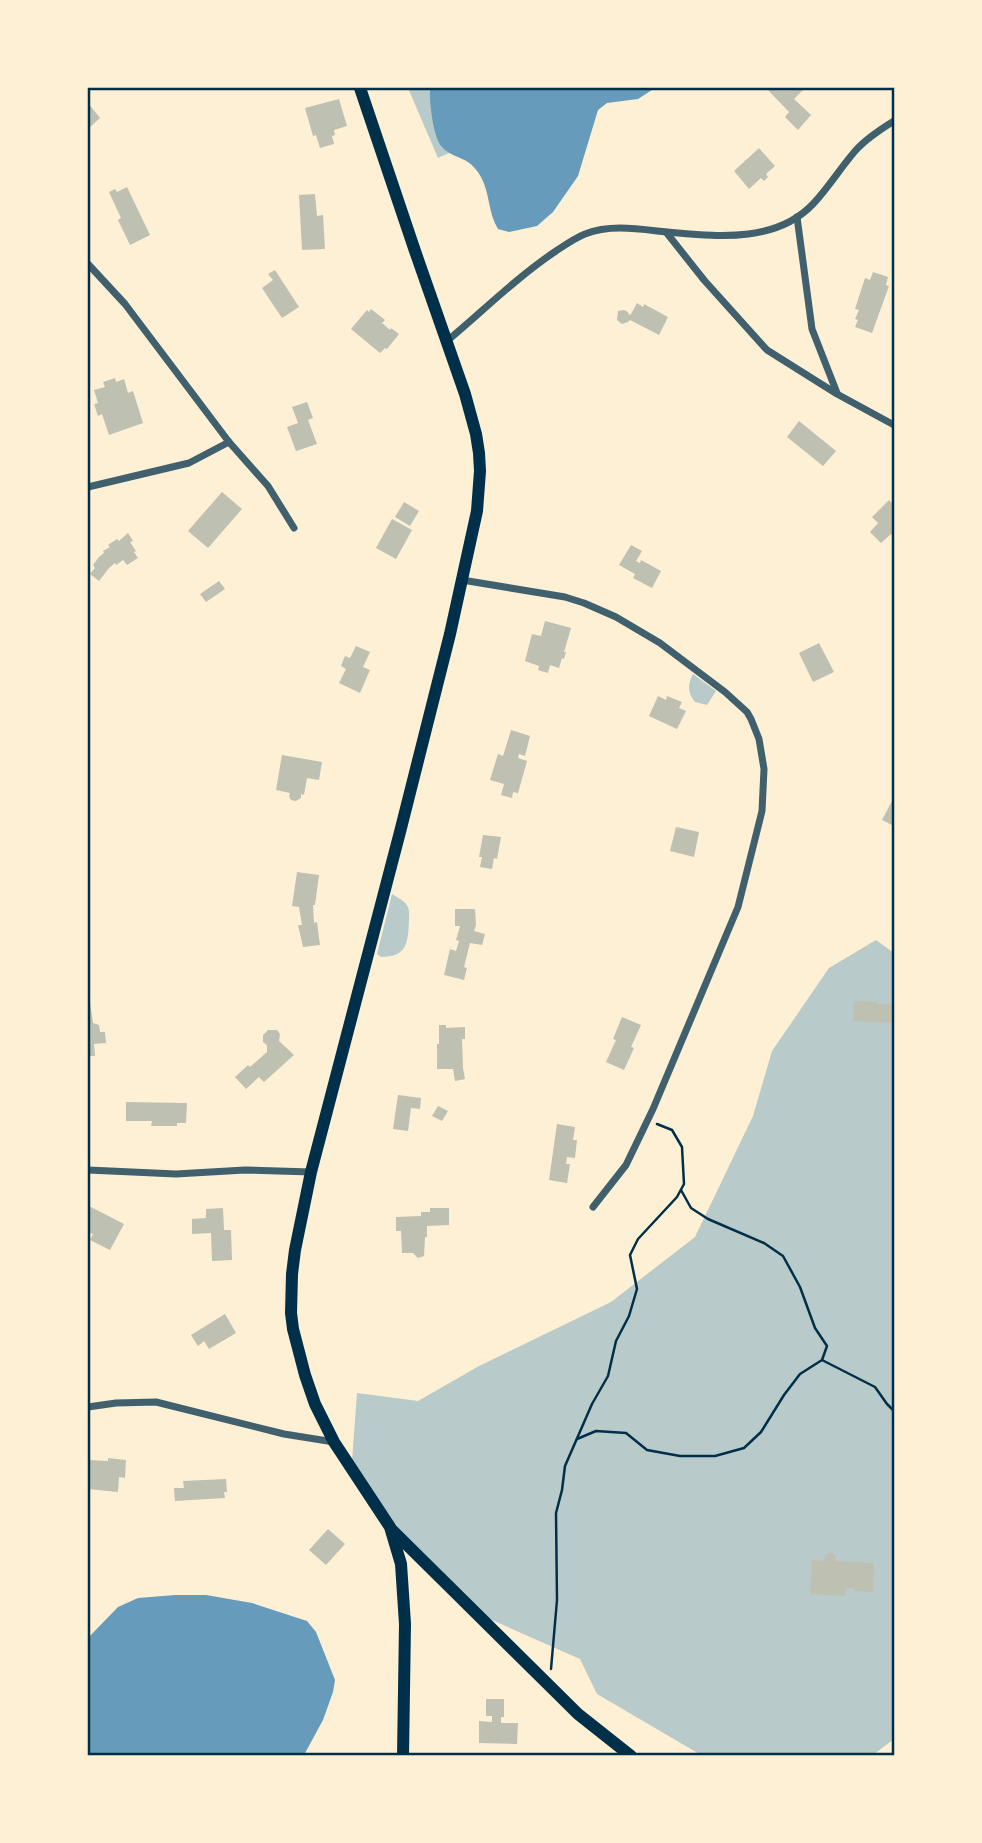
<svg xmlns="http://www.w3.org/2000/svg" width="982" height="1843" viewBox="0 0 982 1843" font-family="Karla,sans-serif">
<rect width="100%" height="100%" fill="#fdf0d5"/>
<g fill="#b9caca">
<path d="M408 88H478L497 132 438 158Z"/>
<path d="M693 674 716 691 707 705 695 702C688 693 687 685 693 674Z"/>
<path d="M392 894C397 897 403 900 406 904 410 908 409 915 409 920 408 943 407 957 381 957L377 954Z"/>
<path d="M876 940 894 953V1739L873 1755H701L597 1694 580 1659 467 1609 351 1475 357 1393 418 1401 479 1366 611 1302 695 1237 753 1116 772 1051 829 968Z"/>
</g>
<g fill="#669bbc">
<path d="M430 88H655L638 99 607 103 598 110 578 176 553 212 537 226 509 232 498 229C488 213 490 193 481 177 468 154 455 161 442 147 433 138 429 100 430 88Z"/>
<path d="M175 1595H206L252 1603 307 1621 316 1632 335 1680 333 1692 323 1720 304 1755H88V1638L118 1607 138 1598Z"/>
</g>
<g fill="#bec0b2">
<path d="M770 88H805L794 99 811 115 798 130 785 117 789 112 768 90Z"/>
<path d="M339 99 347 126 334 130 335 135 332 136 334 144 320 148 316 135 313 136 305 108Z"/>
<path d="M88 103 100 118 88 129Z"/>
<path d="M759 148 775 166 766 174 768 177 764 181 761 178 749 189 734 171Z"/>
<path d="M127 187 150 235 130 245 118 220 121 218 109 192 115 189 117 192Z"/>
<path d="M315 194 317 216 323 215 325 249 302 250 299 195Z"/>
<path d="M275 270 299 307 282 318 262 288 273 280 268 274Z"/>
<path d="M873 272 888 277 886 285 889 286 872 333 855 327 858 320 855 319 859 310 855 309 865 278 870 280Z"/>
<path d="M637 303 643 307 644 304 668 317 659 335 630 320 628 322 622 324 617 320 618 311 624 310 628 312 629 315 631 314Z"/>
<path d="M371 309 385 320 382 323 390 330 391 328 399 334 387 349 385 348 380 353 351 329 367 310 369 312Z"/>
<path d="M115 378 116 382 124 379 128 393 133 391 143 423 109 435 102 414 98 416 94 404 98 403 94 390 105 387 103 382Z"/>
<path d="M307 402 313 418 308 420 317 444 296 451 287 427 298 423 292 407Z"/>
<path d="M799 421 836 451 823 466 787 437Z"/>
<path d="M222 492 242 509 208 548 188 531Z"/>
<path d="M889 500 894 505V537L891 534 881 543 870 532 878 523 872 517Z"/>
<path d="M404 502 419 511 410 526 395 517Z"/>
<path d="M392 519 412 530 396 559 376 548Z"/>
<path d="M128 533 133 541 130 542 136 551 134 552 138 558 127 565 123 560 116 565 115 563 109 568 99 581 90 574 95 568 93 565 99 557 104 553 103 551 110 547 108 545 117 539 119 541Z"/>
<path d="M631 545 642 551 636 561 640 563 641 560 661 571 652 588 633 578 635 574 619 565Z"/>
<path d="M219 581 225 589 206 602 200 594Z"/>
<path d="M545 621 571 628 564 652H566L564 659 562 658 559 668 550 665 548 673 538 670 539 666 525 661 532 634 541 636Z"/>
<path d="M819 643 834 672 813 682 799 653Z"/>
<path d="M356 646 370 652 363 667 370 670 360 693 339 683 346 669 341 666 345 656 350 658Z"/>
<path d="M658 696 666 700 667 696 682 702 679 708 686 711 677 729 649 716Z"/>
<path d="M511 730 530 736 525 756 519 754 518 758 527 761 518 793 513 792 512 798 501 795 504 784 490 780 498 754 503 756Z"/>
<path d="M282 755 322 762 319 780 307 778 304 795 301 794V798L296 801 291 800 289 796 290 793 276 790Z"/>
<path d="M892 801 894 802V826L882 820Z"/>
<path d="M676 827 699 832 694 857 670 851Z"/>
<path d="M483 835 501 837 497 859 494 858 492 869 480 867 482 857H479Z"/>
<path d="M297 872 319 875 315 905H313L314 923 317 922 320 945 303 947 298 925H302L299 907 292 906Z"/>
<path d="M455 909H475L476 925 474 931 485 934 482 945 470 943 464 967 467 968 464 980 444 975 450 949 456 951 459 941 456 940 460 926H455Z"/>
<path d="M854 1001 878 1002V1004L894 1005V1023L853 1021Z"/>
<path d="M88 1002H90L93 1023 99 1025 100 1032H105L106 1043 94 1044 95 1056H88Z"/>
<path d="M622 1017 641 1025 631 1047 634 1048 624 1070 606 1062 616 1040 613 1039Z"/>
<path d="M439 1025H446V1028L465 1027V1039H462L463 1068 465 1079 455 1081 453 1069H437V1044H439Z"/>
<path d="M268 1030H277L280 1034 279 1041 294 1055 264 1082 259 1077 246 1089 235 1077 248 1065 250 1067 267 1052V1045L263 1042V1035Z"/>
<path d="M398 1095 421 1098 420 1109 411 1108 408 1131 393 1129Z"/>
<path d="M126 1102 187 1103 186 1123H177V1126H151L152 1121H126Z"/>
<path d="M438 1106 448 1111 442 1121 432 1116Z"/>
<path d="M557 1124 575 1127 573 1140H577L575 1158 567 1157 566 1164H570L567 1183 549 1180Z"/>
<path d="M89 1206 124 1224 110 1250 90 1240 93 1234 88 1232V1209Z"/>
<path d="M223 1208 224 1230H231L232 1260 212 1261 211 1233 192 1234V1219L206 1218V1209Z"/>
<path d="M430 1208H449V1225L427 1226V1237H425L424 1256 418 1258 413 1253H402L401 1231H396V1217L421 1216V1212H430Z"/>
<path d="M225 1314 236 1333 209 1349 204 1341 198 1346 191 1335Z"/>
<path d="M108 1458 126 1460 125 1478 119 1477 118 1492 88 1489V1460L108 1461Z"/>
<path d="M226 1479 227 1492H224L225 1498 175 1501 174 1488H184L183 1481Z"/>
<path d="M328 1529 345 1544 326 1565 309 1550Z"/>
<path d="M828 1553H833L836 1557V1561L874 1563 873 1592 854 1591V1588H846L845 1596 810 1594 812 1560 824 1561 825 1556Z"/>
<path d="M486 1699H504V1717H501V1723H518L517 1744 479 1743V1721L492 1722V1716H486Z"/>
</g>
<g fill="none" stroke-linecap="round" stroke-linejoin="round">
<g stroke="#003049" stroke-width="2.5">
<path d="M822 1360 875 1387 887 1404 894 1411"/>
<path d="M577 1439 596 1431 626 1433 647 1450 680 1456H715L744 1448 761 1432 784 1395 800 1374 822 1360 827 1346 815 1328 800 1287 783 1256 764 1243 708 1219 691 1208 681 1190"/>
<path d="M551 1669 557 1600 556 1513 562 1490 565 1466 592 1404 608 1376 616 1341 629 1316 637 1289 630 1255 638 1239 677 1197 684 1184 682 1147 672 1130 657 1124"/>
</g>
<g stroke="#3f606c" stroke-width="7">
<path d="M797 217 812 329 837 393"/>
<path d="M666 232C715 236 775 244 813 204 829 187 841 167 856 150 867 138 881 129 894 121"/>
<path d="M88 264 125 304 229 442 268 486 294 528"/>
<path d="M447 341C483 311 517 277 556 251 565 245 575 238 585 234 610 224 639 229 666 232L704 280 767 350 837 394 894 425"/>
<path d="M88 487 189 463 229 442"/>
<path d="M462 580 565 597 584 603 616 617 660 643 725 692 747 712 751 719 759 739 764 769 762 811 738 907 653 1109 626 1165 593 1207"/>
<path d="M88 1170 176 1174 245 1170 311 1172"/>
<path d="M88 1407 116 1403 156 1402 284 1434 334 1442"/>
</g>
<g stroke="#003049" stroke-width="12">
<path d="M360 88 415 251 465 394 476 434 479 453 480 471 477 511 450 634 400 832 311 1172 295 1250 292 1274 291 1313 293 1329 305 1375 315 1404 334 1442 390 1527 401 1564 405 1624 403 1756"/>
<path d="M392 1530 578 1714 631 1756"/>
</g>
</g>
<rect width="982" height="1843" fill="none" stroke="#fdf0d5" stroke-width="178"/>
<rect x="89" y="89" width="804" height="1665" fill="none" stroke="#003049" stroke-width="2.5"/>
</svg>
